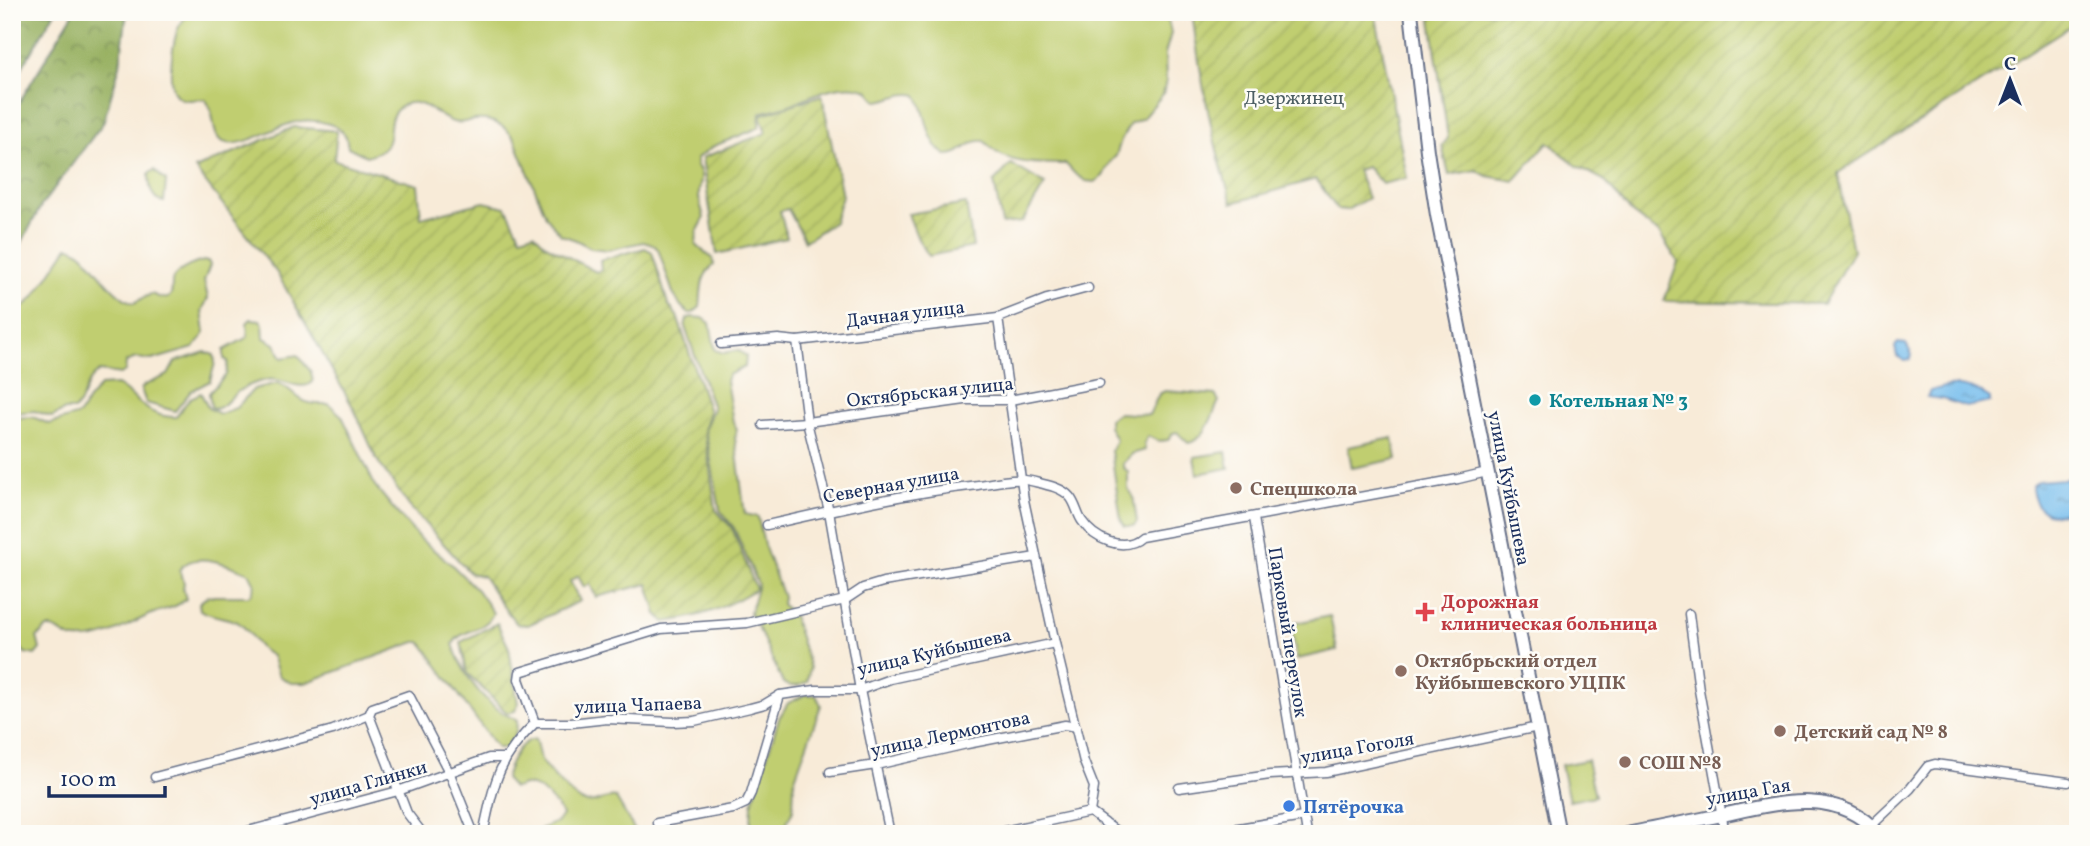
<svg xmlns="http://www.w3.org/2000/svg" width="2090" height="846" viewBox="0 0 2090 846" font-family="Vollkorn,serif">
<defs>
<pattern id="forest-crowns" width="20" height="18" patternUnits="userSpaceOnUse" patternTransform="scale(1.75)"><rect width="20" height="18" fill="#98b162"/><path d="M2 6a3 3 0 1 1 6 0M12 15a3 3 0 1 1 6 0" fill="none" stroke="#7b9054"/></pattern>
<pattern id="garden-furrows" width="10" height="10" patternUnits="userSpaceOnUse" patternTransform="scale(1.75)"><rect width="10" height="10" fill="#c0ce70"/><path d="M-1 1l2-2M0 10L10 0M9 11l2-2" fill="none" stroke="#a4b163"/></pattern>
<pattern id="water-ripples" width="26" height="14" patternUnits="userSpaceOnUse" patternTransform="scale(1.75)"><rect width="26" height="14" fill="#76bded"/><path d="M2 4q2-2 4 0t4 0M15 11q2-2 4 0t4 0" fill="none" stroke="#609ac3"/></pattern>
</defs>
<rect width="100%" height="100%" fill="#fdfcf7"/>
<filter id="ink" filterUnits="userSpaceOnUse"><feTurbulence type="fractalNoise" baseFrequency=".0143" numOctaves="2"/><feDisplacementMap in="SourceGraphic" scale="14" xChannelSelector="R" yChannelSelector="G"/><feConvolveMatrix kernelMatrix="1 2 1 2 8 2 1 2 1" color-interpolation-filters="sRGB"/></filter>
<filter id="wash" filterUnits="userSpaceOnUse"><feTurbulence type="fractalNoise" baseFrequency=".00686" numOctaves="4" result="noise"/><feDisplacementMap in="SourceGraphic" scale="28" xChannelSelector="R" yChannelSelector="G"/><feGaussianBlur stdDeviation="1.57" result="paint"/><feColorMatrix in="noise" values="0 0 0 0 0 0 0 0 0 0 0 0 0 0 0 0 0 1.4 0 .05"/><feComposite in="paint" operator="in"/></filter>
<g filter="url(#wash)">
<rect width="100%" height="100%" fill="#f8ebd8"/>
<g fill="#c0ce70" stroke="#6e7e67" stroke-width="2">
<path d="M189 12 251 14 255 12H1166L1171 33 1165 54 1166 81 1163 94 1143 118 1130 124 1121 140 1116 156 1110 162 1103 176 1094 182 1086 181 1075 174 1066 164C1044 164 1015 165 996 152 991 149 988 144 984 141 968 139 963 156 946 155 924 139 929 116 917 95 903 91 891 100 877 101L868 90C841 79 812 96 787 106 778 109 769 110 760 113L759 127 756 129 714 146 697 158V166C706 177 698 183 699 195 699 203 703 211 704 219L697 232 696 245 713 259 714 265C699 277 702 290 700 307L693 313H688L680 305 673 293 658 249 652 244 643 242 608 250 591 248 576 240 561 235 546 216 515 140C504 123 489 117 469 121 462 122 459 124 453 122 436 117 419 92 399 108 379 124 405 147 366 156L348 147C347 144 347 140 346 137 343 129 336 126 329 124 315 119 299 120 286 125 269 130 234 153 219 139 211 131 216 112 205 99 196 98 187 103 178 97 165 87 173 45 177 31 179 25 185 18 189 12Z"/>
<path d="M154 170 166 181 164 202C151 200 149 185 149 174Z"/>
<path d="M68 247C87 246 108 296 134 303L151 294C156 295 162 300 167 298 175 295 170 284 173 278 178 270 199 260 208 261L210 265 204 281 208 298 202 311 205 333 194 348 152 360 136 358 126 362 125 371 121 374 99 371C81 385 88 397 74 410H65L52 417 35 411 14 413 12 318 35 296Z"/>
<path d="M691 317 703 318 710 323 715 350 724 353 738 350 746 356 745 367 728 375 726 381 733 422 737 429 735 438 744 508 745 514 758 517 764 545 783 597 782 604 793 616 810 668 807 682C798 687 792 688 783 683L757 625 751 619 750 612 758 584 734 528 720 510 705 429 713 408 685 327 687 319Z"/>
<path d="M251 319 260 320 263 324 264 338 275 344 282 358 298 355 311 372 313 382C300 393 282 376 266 380 257 382 243 387 236 393 228 399 225 407 215 409L211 407 209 393 226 375 228 361 224 359V350L248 337 247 323Z"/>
<path d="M205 352 214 355 215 363 210 381 191 391 175 411 146 403 141 389 145 385 168 375 175 362Z"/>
<path d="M278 383C288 387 291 392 299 398 308 405 318 404 329 404L342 416 375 486 392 507 420 539 451 564 477 590 493 613C486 632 460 629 453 644 461 671 479 697 503 713 508 717 512 716 517 721L516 733 506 748H497L421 642H415L305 683H291L279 676 272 656C253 646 254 634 239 623 232 618 212 617 200 610L199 603 208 596H249L252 593 255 584 249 573C230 565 194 549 179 570L184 582 183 589 186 599C175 609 165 608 152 614 127 624 104 642 75 639 63 638 60 627 47 628L37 637 40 649 35 655 25 653 12 638V418L33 417 49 424 79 415 88 400 100 386 117 385C139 398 145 417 176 417L190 398 201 393 208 408 220 414 236 408 254 389Z"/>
<path d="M1165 391 1215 395 1219 401C1212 415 1206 440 1188 443L1177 432 1173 433 1168 440 1158 441 1148 436 1144 443 1145 450 1132 454 1123 463V467L1128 472V489L1133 496 1137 522 1134 526H1125L1121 520 1111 451 1116 440 1109 426V419L1119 413 1149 415 1159 394Z"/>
<path d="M1393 438 1397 459 1352 468 1348 447Z"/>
<path d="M1226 452 1229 468 1197 474 1194 457Z"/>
<path d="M1330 616 1337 650 1297 659 1290 624Z"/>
<path d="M805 695H816L821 705 794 781 793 810 781 834H748L751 823 752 804 779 718 788 703Z"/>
<path d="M535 739C538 746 537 753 541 760 546 770 574 799 584 802 595 806 605 795 616 798L637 834H536L542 828 557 822 562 815C557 804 538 783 524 785 520 786 517 788 513 788L505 779C509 765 518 741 535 739Z"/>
<path d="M1587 760 1595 796 1569 801 1561 765Z"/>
</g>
<g fill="url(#forest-crowns)" stroke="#5a7060" stroke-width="2">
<path d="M15 12H55L12 84V17Z"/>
<path d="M74 12H127L120 65 103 123 41 206 12 261V114Z"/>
</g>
<g fill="url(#garden-furrows)" stroke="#6e7e67" stroke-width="2">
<path d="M1192 12H1375L1407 178 1382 184 1367 167 1357 170 1368 198 1347 210 1337 209 1316 179 1232 203C1212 141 1200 77 1192 12Z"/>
<path d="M1430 12H2078V21L1838 173 1853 251 1823 304 1664 301 1678 262 1659 233 1632 213 1604 180 1577 166 1548 142 1514 181 1487 176 1476 170 1449 175 1442 146 1448 138Z"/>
<path d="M822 95 842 196 834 222 805 241 788 209 780 211 787 238 717 254 702 158 766 133 760 115Z"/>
<path d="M294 127 337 131 334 160 418 185 421 218 484 202 506 207 521 237 534 233 546 245 596 272 601 270 600 260 645 248 652 252 668 304 677 316 709 412 704 428 716 510 732 528 756 589C725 608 701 617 665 622L657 614 648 584 596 597 590 584 584 587 578 576 570 581 580 601 528 625 517 624 502 605 483 576 470 573 409 506 377 460 354 409 277 273 195 169Z"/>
<path d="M1011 164 1045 184 1022 222 1002 224 994 182Z"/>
<path d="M966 204 973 247 929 256 918 239 908 214Z"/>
<path d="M497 623 509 648 518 704 515 711 507 713 467 673 461 642Z"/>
</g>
<g fill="url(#water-ripples)" stroke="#4876a6" stroke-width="2">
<path d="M1898 343 1906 344 1912 355 1910 360 1905 361 1897 356 1895 347Z"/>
<path d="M1948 386C1964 385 1977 389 1990 398V402L1966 407 1943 399 1927 397 1930 391Z"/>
<path d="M2076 478H2078V502C2058 524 2033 515 2032 486L2039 481Z"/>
</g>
</g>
<g filter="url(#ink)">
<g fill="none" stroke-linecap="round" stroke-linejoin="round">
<g stroke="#687189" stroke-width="11">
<g id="street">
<path d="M998 318 1024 500 1055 643 1084 762 1094 787 1090 812"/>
<path d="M797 341 807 422 829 511 860 690 890 834"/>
<path d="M721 344 778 339 797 341 998 318 1047 299 1088 288"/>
<path d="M763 425 807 422 965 400H1010L1099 383"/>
<path d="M1254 518 1307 834"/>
<path d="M767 525C837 509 907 493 978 485 994 483 1015 477 1031 481 1043 484 1062 487 1070 497 1076 504 1077 514 1082 521 1094 539 1123 553 1141 537L1458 479 1487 472"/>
<path d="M1689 614 1699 690 1725 834"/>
<path d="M369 715 407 813 423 834"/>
<path d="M535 723 519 679 520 672 661 629 747 623 845 600 863 588 883 582 1036 557"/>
<path d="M535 723H571L607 719 673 722 694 721 750 708 765 704 780 695 815 690H860L890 679 1055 643"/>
<path d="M830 772 876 765 967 744 1065 725 1076 727"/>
<path d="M155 777 333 730 369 715 372 708 409 695 450 774 474 834"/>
<path d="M1179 788 1270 775 1326 772 1538 727"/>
<path d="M1090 812 1120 834"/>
<path d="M657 823 733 809 746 803 751 793 780 695"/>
<path d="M1872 825 1910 789 1928 766 1935 764 2068 782"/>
<path d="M237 834 398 791 489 758H505"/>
<path d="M483 834C494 784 497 760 535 723"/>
<path d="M990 834 1090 812"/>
<path d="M1204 834 1303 817"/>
</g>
</g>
<g stroke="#687189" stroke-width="16">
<g id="secondary">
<path d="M1411 12 1427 151 1437 215 1559 834"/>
<path d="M1626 834C1658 828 1690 821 1722 815 1777 803 1837 786 1879 834"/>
</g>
</g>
<use href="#street" stroke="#fff" stroke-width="8"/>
<use href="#secondary" stroke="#fff" stroke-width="12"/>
</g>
</g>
<circle fill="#0f9aa8" stroke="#fdfcf7" stroke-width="2.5" cx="1535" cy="400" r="7"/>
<g fill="#8d6e63" stroke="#fdfcf7" stroke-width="2.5">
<circle cx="1236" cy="488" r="7"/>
<circle cx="1401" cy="671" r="7"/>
<circle cx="1780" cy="731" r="7"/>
<circle cx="1625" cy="762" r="7"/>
</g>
<path fill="#e0444e" stroke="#fdfcf7" stroke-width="2.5" d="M1421.5 601.5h7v7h7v7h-7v7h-7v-7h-7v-7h7z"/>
<circle fill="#3f7fe0" stroke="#fdfcf7" stroke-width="2.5" cx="1289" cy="806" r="7"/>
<g text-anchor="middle" stroke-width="5" stroke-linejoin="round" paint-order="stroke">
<g font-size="19" fill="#4d5f63" stroke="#fdfcf7">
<text x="1294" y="104">Дзержинец</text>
</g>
<g font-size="19" fill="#1b2f5e" stroke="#fdfcf7">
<text transform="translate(905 313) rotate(-7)" y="7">Дачная улица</text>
<text transform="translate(930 391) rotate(-6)" y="7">Октябрьская улица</text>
<text transform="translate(891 484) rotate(-10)" y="7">Северная улица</text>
<text transform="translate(1510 488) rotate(79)" y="7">улица Куйбышева</text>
<text transform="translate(1289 632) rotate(81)" y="7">Парковый переулок</text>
<text transform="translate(934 651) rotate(-13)" y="7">улица Куйбышева</text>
<text transform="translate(638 704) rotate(-2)" y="7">улица Чапаева</text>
<text transform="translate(950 733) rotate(-12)" y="7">улица Лермонтова</text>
<text transform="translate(1357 747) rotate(-10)" y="7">улица Гоголя</text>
<text transform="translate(368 782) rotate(-16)" y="7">улица Глинки</text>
<text transform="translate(1748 791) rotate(-10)" y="7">улица Гая</text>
</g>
<g font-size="19" font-weight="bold" fill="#0d838f" stroke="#fdfcf7" text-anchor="start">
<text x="1549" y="407">Котельная № 3</text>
</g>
<g font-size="19" font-weight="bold" fill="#785e54" stroke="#fdfcf7" text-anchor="start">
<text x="1250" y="495">Спецшкола</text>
<text x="1415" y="667">Октябрьский отдел<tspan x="1415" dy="22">Куйбышевского УЦПК</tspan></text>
<text x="1794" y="738">Детский сад № 8</text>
<text x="1639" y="769">СОШ №8</text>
</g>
<g font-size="19" font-weight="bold" fill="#be3a42" stroke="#fdfcf7" text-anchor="start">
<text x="1441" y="608">Дорожная<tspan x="1441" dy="22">клиническая больница</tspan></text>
</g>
<g font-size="19" font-weight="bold" fill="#366cbe" stroke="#fdfcf7" text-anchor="start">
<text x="1303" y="813">Пятёрочка</text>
</g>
</g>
<rect width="2090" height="846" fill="none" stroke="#fdfcf7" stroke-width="42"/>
<g transform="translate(2010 80)" stroke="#fdfcf7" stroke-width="5" paint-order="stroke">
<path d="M0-5L12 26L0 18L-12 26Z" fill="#1b2f5e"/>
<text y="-10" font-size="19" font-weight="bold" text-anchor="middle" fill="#1b2f5e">С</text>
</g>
<path d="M49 786v10h116v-10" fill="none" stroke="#1b2f5e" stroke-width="3.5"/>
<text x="60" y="786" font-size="21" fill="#1b2f5e" stroke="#fdfcf7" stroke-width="5" paint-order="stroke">100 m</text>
</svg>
